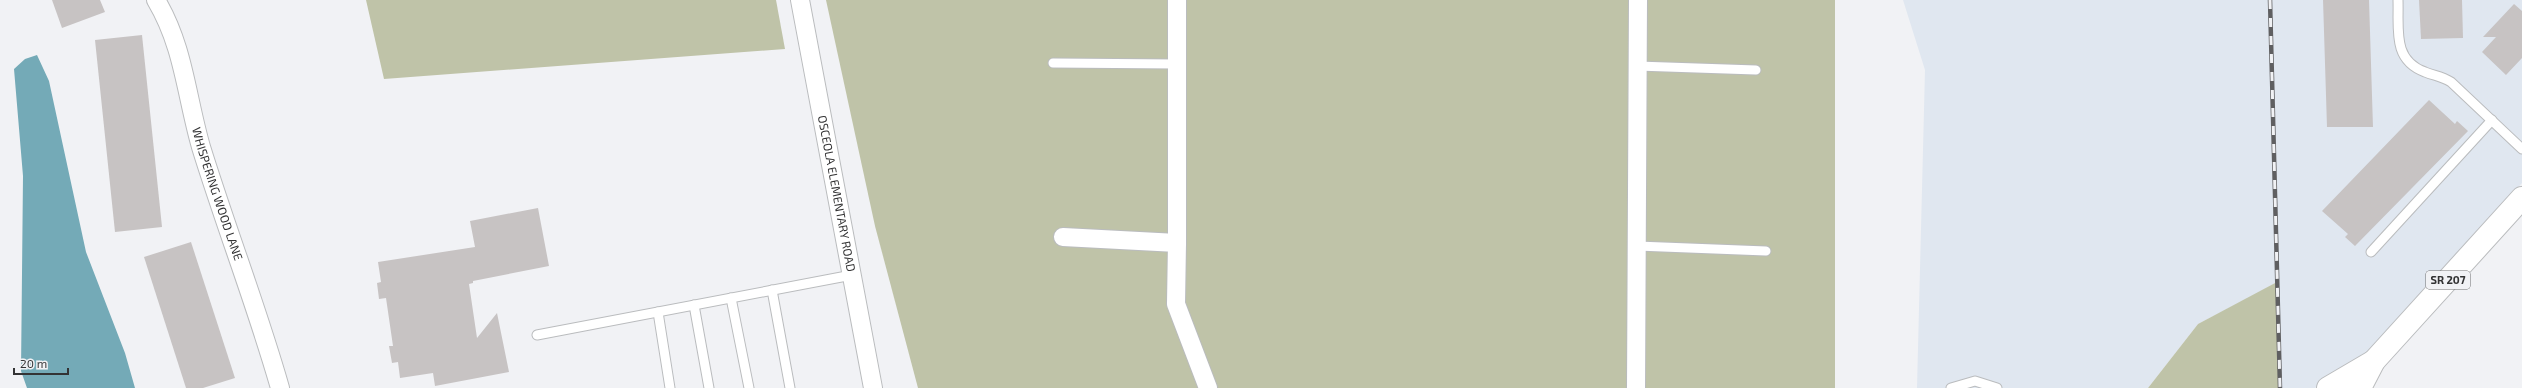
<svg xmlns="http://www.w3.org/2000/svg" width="2522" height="388" viewBox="0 0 2522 388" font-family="'Exo 2',sans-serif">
<rect width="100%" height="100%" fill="#f1f2f5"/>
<path fill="#e0e7f0" d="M1903 0H2522V183L2373 348 2371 347 2368 353 2326 376 2315 388H2280L2277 283 2198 324 2148 388H1917L1925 70Z"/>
<g fill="#bfc3a8">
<path d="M366 0H776L785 49 384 79Z"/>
<path d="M826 0H1835V388H918L875 226Z"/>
<path d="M2277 282 2280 388H2148L2198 324Z"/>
</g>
<path fill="#74aab7" d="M37 55 49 81 86 252 125 353 135 388H27L21 371 23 176 14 69 25 59Z"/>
<g fill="#c7c3c3">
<path d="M52 0H100L105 12 62 28Z"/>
<path d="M2323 0H2369L2373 127H2327Z"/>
<path d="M2419 0H2462L2463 38 2421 39Z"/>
<path d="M2514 4 2522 11V58L2506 75 2482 52 2496 37H2483Z"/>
<path d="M142 35 162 227 115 232 95 40Z"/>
<path d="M2429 100 2455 124 2457 121 2468 131 2355 246 2345 237 2348 234 2322 211Z"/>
<path d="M538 208 549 266 473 281V283L469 284 477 338 497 313 509 372 435 386 433 373 400 378 398 362 392 363 389 346H393L386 298 379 299 377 283 381 282 378 262 475 247 470 221Z"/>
<path d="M191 242 235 378 203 388H186L144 257Z"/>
</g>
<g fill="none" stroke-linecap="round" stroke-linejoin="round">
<g stroke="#babcbe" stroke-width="11">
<g id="lane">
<path d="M2398 0C2399 29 2392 60 2425 72 2435 76 2441 76 2451 82L2522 149"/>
<path d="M1053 63 1177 64"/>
<path d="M1637 66 1756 70"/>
<path d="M1637 246 1766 251"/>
<path d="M2371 252 2492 120"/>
<path d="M772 290 790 388"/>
<path d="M731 298 749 388"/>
<path d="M694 305 709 388"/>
<path d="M658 312 670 388"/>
<path d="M537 335 852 275"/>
<path d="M1951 388 1975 381 1997 388"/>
</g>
</g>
<g stroke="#babcbe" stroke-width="20">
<g id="street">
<path id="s1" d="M156 0C184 47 186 95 201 147 226 228 257 307 280 388"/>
<path id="s2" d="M800 0 873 388"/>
<path d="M1063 237 1177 243V0"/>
<path d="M1177 243 1176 304 1208 388"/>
<path d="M1636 388 1638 0"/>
</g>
</g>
<g stroke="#babcbe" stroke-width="24">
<g id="highway">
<path d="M2328 388 2374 361"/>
<path d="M2360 388 2374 361 2522 198"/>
</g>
</g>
<use href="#lane" stroke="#fff" stroke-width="9"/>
<use href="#street" stroke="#fff" stroke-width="18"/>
<use href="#highway" stroke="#fff" stroke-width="22"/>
<g stroke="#5f5f61" stroke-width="4.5">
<path id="rail" d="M2270 0 2280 388"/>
</g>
<use href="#rail" stroke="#f1f2f5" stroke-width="3" stroke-dasharray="9" stroke-linecap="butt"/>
</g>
<g text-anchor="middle" stroke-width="3.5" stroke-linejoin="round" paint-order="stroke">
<rect fill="#f1f2f5" stroke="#6c6c6e" stroke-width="1" x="2426" y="271" width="44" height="18" rx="3"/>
<g font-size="11" font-weight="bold" fill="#333334">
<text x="2448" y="284">SR 207</text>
</g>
<g font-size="12" fill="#333334" stroke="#f1f2f5">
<text dy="4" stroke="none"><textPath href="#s1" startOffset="204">WHISPERING WOOD LANE</textPath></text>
<text dy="4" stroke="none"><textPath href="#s2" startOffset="197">OSCEOLA ELEMENTARY ROAD</textPath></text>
</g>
</g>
<path d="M14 368v6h54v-6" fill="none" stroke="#333334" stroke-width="2"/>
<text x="20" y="368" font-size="12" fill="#333334" stroke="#f1f2f5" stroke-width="3" paint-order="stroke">20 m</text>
</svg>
